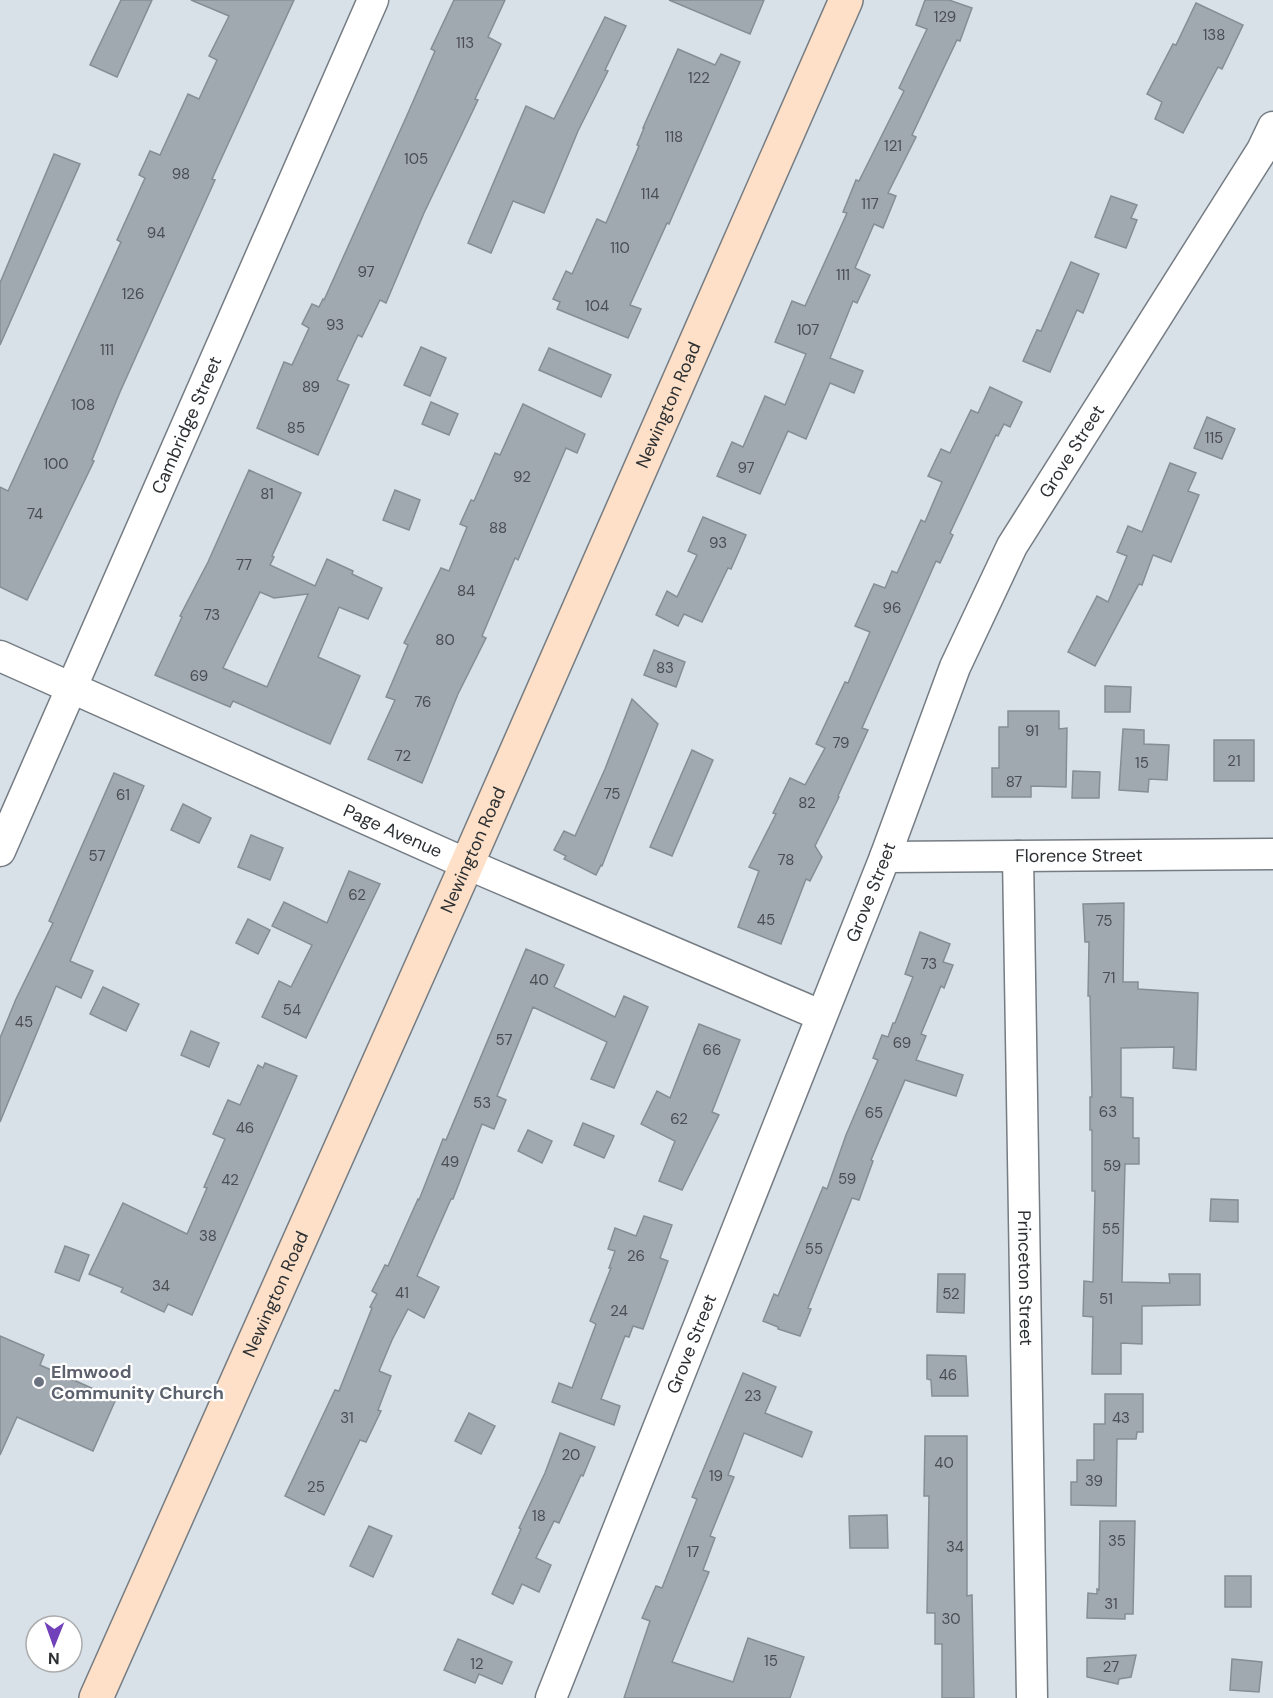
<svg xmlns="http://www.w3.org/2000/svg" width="1273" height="1698" viewBox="0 0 1273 1698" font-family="'DM Sans',sans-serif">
<rect width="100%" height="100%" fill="#d8e1e8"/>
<g fill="#a0a8b0" stroke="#868e95" stroke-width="1.5" fill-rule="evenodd">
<path d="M121 0H152L117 77 90 65Z"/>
<path d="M191 0H294L212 179 215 180 120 392 92 460 94 461 27 600 0 587V487L8 491 121 242 117 240 145 178 139 175 150 151 160 155 188 94 199 99 217 60 209 56 229 16Z"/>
<path d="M454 0H505L488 37 501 44 475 99 478 100 424 213 386 303 380 300 362 337 358 335 337 380 349 385 318 455 257 428 284 362 292 365 309 328 302 324 312 304 319 307 323 299 324 300 408 113 435 51 431 49Z"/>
<path d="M669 0H764L750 34Z"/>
<path d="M925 0H949L972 8 960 41 957 40 912 135 916 137 888 193 896 196 883 228 874 224 855 268 870 275 857 303 853 301 830 358 863 371 854 393 830 383 806 439 788 431 760 494 717 476 732 442 743 447 765 396 785 405 806 354 775 342 792 301 805 306 847 213 843 212 856 180 859 181 904 91 899 88 927 29 916 25Z"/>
<path d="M1196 3 1243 25 1222 69 1218 67 1183 133 1155 119 1162 102 1147 94 1173 44 1176 45Z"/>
<path d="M605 17 626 26 605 70 608 71 578 131 544 213 513 201 491 253 468 243 526 106 554 119Z"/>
<path d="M678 49 715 65 721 54 740 62 669 224 667 223 630 305 641 309 628 338 557 309 560 302 553 299 566 271 572 274 597 219 606 223 639 146 637 145 644 128H643Z"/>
<path d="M54 154 80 164 0 345V283Z"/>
<path d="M1111 196 1137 205 1131 218 1137 220 1126 248 1095 237Z"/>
<path d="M1071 262 1099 274 1083 313 1077 310 1050 372 1023 361 1037 330 1041 331Z"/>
<path d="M421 347 446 358 430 396 404 385Z"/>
<path d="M549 348 611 375 601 397 539 370Z"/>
<path d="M990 387 1022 402 1010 427 1004 424 998 436 996 435 950 533 953 535 940 563 936 561 862 728 868 730 838 796 839 797 815 846 822 857 810 881 806 879 781 944 738 927 759 871 749 867 776 814 773 813 790 778 805 785 825 748 816 744 845 682 848 683 870 632 855 626 874 584 885 588 892 571 897 573 921 520 925 522 942 482 928 476 941 449 950 453 971 410 978 413Z"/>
<path d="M431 402 458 414 449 435 422 424Z"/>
<path d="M523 404 585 434 577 453 566 448 518 560 515 558 482 636 486 638 458 694 422 783 368 759 395 700 386 697 408 645 404 643 441 568 449 571 467 527 460 524 471 500 474 501 495 453 500 455Z"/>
<path d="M1207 417 1235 429 1222 459 1194 448Z"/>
<path d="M1170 463 1196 473 1188 491 1199 495 1171 562 1153 555 1142 585 1139 584 1095 666 1068 652 1097 596 1108 602 1127 556 1117 552 1128 526 1142 532Z"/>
<path d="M249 470 301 493 272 556 274 557 270 565 315 586 327 559 353 571 352 574 382 588 368 619 339 607 318 657 360 676 330 744 233 701 230 707 155 675 182 617 180 616 208 562ZM260 592 274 598 308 594 267 687 223 668Z"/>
<path d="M395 490 420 500 409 530 383 520Z"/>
<path d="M703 517 746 535 731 569 728 568 702 622 684 614 678 626 656 615 667 591 677 597 697 555 688 551Z"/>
<path d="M654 650 685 662 676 687 644 675Z"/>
<path d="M1105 686 1131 687 1130 712H1105Z"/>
<path d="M632 699 658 724 602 866 601 865 596 875 564 859 566 856 554 850 564 831 575 836 605 769Z"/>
<path d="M1008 711H1059V729L1067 728 1066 787 1031 786V797H992V768H999V727H1008Z"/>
<path d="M1123 729 1144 730V744L1169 745 1167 780 1149 779 1148 792 1119 790Z"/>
<rect x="1214" y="740" width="40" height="41"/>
<path d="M692 750 713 760 672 856 650 847Z"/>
<path d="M1073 771 1100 772 1099 798H1072Z"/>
<path d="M114 773 144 786 70 961 93 971 81 998 56 986 0 1122V1038L16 999 53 923 49 921Z"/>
<path d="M183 804 211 818 199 843 171 830Z"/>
<path d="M251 835 283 848 270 880 238 867Z"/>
<path d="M349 871 380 884 306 1038 262 1017 279 981 291 987 312 945 272 926 284 902 327 923Z"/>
<path d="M1124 903 1123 982H1138V989L1198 993 1196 1070 1173 1068 1174 1047 1121 1048V1097L1133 1098V1138H1139V1164H1125L1122 1282 1170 1283 1169 1274H1200V1305L1142 1306V1344L1121 1343V1374H1092L1093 1317 1083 1316 1084 1281 1093 1282 1095 1191H1092V1130H1090V1097H1092L1090 996H1088L1089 942H1085L1083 904Z"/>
<path d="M248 919 270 930 258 954 236 943Z"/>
<path d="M920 932 950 944 943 962 953 965 944 988 941 986 921 1034 926 1036 916 1060 963 1075 956 1096 905 1080 871 1160 873 1161 859 1200 852 1198 808 1308 811 1309 800 1336 778 1329V1327L763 1321 774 1294 778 1296 823 1187 827 1189 846 1135 878 1060 873 1058 882 1035 888 1037 893 1023H895L913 977 905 974Z"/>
<path d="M526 949 564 965 554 987 615 1017 624 996 648 1007 614 1088 591 1079 607 1042 533 1007 497 1096 506 1100 494 1129 482 1124 453 1199H451L417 1276 439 1287 424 1318 408 1309 392 1340 379 1371 391 1376 378 1410 381 1411 366 1442 360 1440 324 1515 285 1496 335 1390 339 1391 372 1308 370 1307 377 1294 372 1291 385 1265 388 1266 418 1199 419 1200 443 1139 446 1140Z"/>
<path d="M103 987 139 1004 126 1031 90 1014Z"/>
<path d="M699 1024 740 1040 712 1112 719 1115 682 1190 659 1181 675 1141 641 1124 657 1091 670 1098Z"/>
<path d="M191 1031 219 1043 209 1067 181 1055Z"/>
<path d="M265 1063 297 1076 192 1315 168 1304 164 1312 121 1292 123 1288 89 1274 123 1203 187 1234 207 1188 204 1187 225 1139 213 1134 228 1100 240 1105 258 1065 263 1068Z"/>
<path d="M583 1123 614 1136 604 1158 574 1145Z"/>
<path d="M528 1130 552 1141 542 1163 518 1151Z"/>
<path d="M1211 1199 1238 1200V1222L1210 1221Z"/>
<path d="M644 1216 672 1225 660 1258 668 1261 643 1329 633 1326 629 1337 625 1336 601 1399 620 1406 614 1425 552 1402 559 1383 572 1388 596 1324 590 1321 611 1268H609L615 1251 608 1249 615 1228 636 1236Z"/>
<path d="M65 1246 89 1255 79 1281 55 1272Z"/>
<path d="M938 1274H965L964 1313 937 1312Z"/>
<path d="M0 1336 44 1355 40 1365 116 1399 93 1451 17 1417 0 1455Z"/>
<path d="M927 1355 966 1356 968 1396H932L931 1380 927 1379Z"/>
<path d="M743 1373 776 1387 765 1413 812 1432 802 1457 744 1433 728 1475 734 1477 710 1536 715 1538 703 1570 709 1572 672 1662 733 1682 748 1638 804 1657 790 1698H624L650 1621 642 1618 656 1586 662 1588 697 1499 692 1497Z"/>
<path d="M1105 1394H1143V1432H1137L1136 1439H1117L1116 1506 1071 1505V1482H1077V1460H1094V1424H1105Z"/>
<path d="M469 1413 495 1426 481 1454 455 1441Z"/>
<path d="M560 1433 595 1447 583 1476 581 1475 559 1523 554 1521 536 1558 551 1565 539 1592 522 1584 513 1604 492 1594 521 1529 519 1528 545 1473Z"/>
<path d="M925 1436H967V1596L972 1595 974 1698H942V1644H935V1613H927L929 1496H924Z"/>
<path d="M887 1515 888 1548H850L849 1516Z"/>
<path d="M1100 1521H1135L1133 1614H1125V1619L1087 1618 1088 1593 1097 1594V1589L1099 1590Z"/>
<path d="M369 1526 392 1536 373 1577 350 1566Z"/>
<rect x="1225" y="1576" width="26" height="31"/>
<path d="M458 1639 512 1662 502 1684 479 1674 475 1683 444 1670Z"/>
<path d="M1136 1655 1131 1677 1119 1679 1118 1684 1087 1677V1658Z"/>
<path d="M1232 1659 1262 1662 1259 1692 1230 1690Z"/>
</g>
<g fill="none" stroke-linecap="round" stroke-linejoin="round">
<g stroke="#757c83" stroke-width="33">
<g id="street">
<path id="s1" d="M0 656 467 864 820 1015"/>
<path id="s2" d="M0 851 373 0"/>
<path id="s3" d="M1018 856 1032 1698"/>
<path id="s4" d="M885 857 1273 854"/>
<path id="s5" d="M551 1698 885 857 955 667 1012 546 1262 150 1273 127"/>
</g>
</g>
<g stroke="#757c83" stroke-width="36">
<g id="secondary">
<path id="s6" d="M96 1698 467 864 846 0"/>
</g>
</g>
<use href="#street" stroke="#fff" stroke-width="30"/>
<use href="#secondary" stroke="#fde0c7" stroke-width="33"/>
</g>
<circle fill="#6b7280" stroke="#fff" stroke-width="2" cx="39" cy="1382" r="6"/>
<g text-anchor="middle" stroke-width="4.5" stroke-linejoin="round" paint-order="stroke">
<g font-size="15" fill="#4a4e52">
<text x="945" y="22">129</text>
<text x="1214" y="40">138</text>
<text x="465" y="48">113</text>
<text x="699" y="83">122</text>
<text x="674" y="142">118</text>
<text x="893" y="151">121</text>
<text x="416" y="164">105</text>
<text x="181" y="179">98</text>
<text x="650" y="199">114</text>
<text x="870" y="209">117</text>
<text x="156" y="238">94</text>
<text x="620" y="253">110</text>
<text x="366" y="277">97</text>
<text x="843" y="280">111</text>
<text x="133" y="299">126</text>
<text x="597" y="311">104</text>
<text x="335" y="330">93</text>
<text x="808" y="335">107</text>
<text x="107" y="355">111</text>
<text x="311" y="392">89</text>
<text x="83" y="410">108</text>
<text x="296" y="433">85</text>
<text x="1214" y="443">115</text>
<text x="56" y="469">100</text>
<text x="746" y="473">97</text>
<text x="522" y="482">92</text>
<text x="267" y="499">81</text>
<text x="35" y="519">74</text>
<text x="498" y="533">88</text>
<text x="718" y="548">93</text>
<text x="244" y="570">77</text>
<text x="466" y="596">84</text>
<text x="892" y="613">96</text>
<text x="212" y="620">73</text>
<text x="445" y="645">80</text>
<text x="665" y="673">83</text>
<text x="199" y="681">69</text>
<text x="423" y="707">76</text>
<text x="1032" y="736">91</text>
<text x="841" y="748">79</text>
<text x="403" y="761">72</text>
<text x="1234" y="766">21</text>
<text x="1142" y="768">15</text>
<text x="1014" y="787">87</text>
<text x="612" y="799">75</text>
<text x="123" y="800">61</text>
<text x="807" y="808">82</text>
<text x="97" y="861">57</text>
<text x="786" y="865">78</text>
<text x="357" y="900">62</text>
<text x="766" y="925">45</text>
<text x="1104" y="926">75</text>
<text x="929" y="969">73</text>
<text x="1109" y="983">71</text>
<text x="539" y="985">40</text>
<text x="292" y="1015">54</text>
<text x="24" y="1027">45</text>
<text x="504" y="1045">57</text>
<text x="902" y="1048">69</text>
<text x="712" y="1055">66</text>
<text x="482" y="1108">53</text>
<text x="1108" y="1117">63</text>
<text x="874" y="1118">65</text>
<text x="679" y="1124">62</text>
<text x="245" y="1133">46</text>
<text x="450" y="1167">49</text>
<text x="1112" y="1171">59</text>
<text x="847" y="1184">59</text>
<text x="230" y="1185">42</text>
<text x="1111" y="1234">55</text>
<text x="208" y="1241">38</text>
<text x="814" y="1254">55</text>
<text x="636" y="1261">26</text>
<text x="161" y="1291">34</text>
<text x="402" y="1298">41</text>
<text x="951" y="1299">52</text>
<text x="1106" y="1304">51</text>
<text x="619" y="1316">24</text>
<text x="948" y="1380">46</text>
<text x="753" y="1401">23</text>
<text x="347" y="1423">31</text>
<text x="1121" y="1423">43</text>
<text x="571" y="1460">20</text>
<text x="944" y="1468">40</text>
<text x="716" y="1481">19</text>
<text x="1094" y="1486">39</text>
<text x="316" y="1492">25</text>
<text x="539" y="1521">18</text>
<text x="1117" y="1546">35</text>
<text x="955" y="1552">34</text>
<text x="693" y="1557">17</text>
<text x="1111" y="1609">31</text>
<text x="951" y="1624">30</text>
<text x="771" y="1666">15</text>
<text x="477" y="1669">12</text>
<text x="1111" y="1672">27</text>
</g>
<g font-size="18" fill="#2d3033" stroke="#fff">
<text dy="6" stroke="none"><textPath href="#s6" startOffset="1414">Newington Road</textPath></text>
<text dy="6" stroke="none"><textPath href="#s2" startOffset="465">Cambridge Street</textPath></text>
<text dy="6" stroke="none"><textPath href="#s5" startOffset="1353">Grove Street</textPath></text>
<text dy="6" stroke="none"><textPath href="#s1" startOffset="430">Page Avenue</textPath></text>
<text dy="6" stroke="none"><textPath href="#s6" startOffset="928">Newington Road</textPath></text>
<text dy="6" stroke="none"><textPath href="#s4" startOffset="194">Florence Street</textPath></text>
<text dy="6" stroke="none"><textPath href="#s5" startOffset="867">Grove Street</textPath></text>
<text dy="6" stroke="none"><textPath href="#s3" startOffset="422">Princeton Street</textPath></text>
<text dy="6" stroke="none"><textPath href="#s6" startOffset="442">Newington Road</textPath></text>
<text dy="6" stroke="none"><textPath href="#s5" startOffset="381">Grove Street</textPath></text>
</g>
<g font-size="18" font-weight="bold" fill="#5b616d" stroke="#fff" text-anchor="start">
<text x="51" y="1378">Elmwood<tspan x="51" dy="21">Community Church</tspan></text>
</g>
</g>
<g transform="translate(54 1644) rotate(181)"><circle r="28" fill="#ffffff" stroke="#abacad" stroke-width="1.5"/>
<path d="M0-4.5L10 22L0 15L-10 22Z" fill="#7141b9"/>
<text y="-9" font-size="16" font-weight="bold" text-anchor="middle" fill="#2d3033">N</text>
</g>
</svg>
